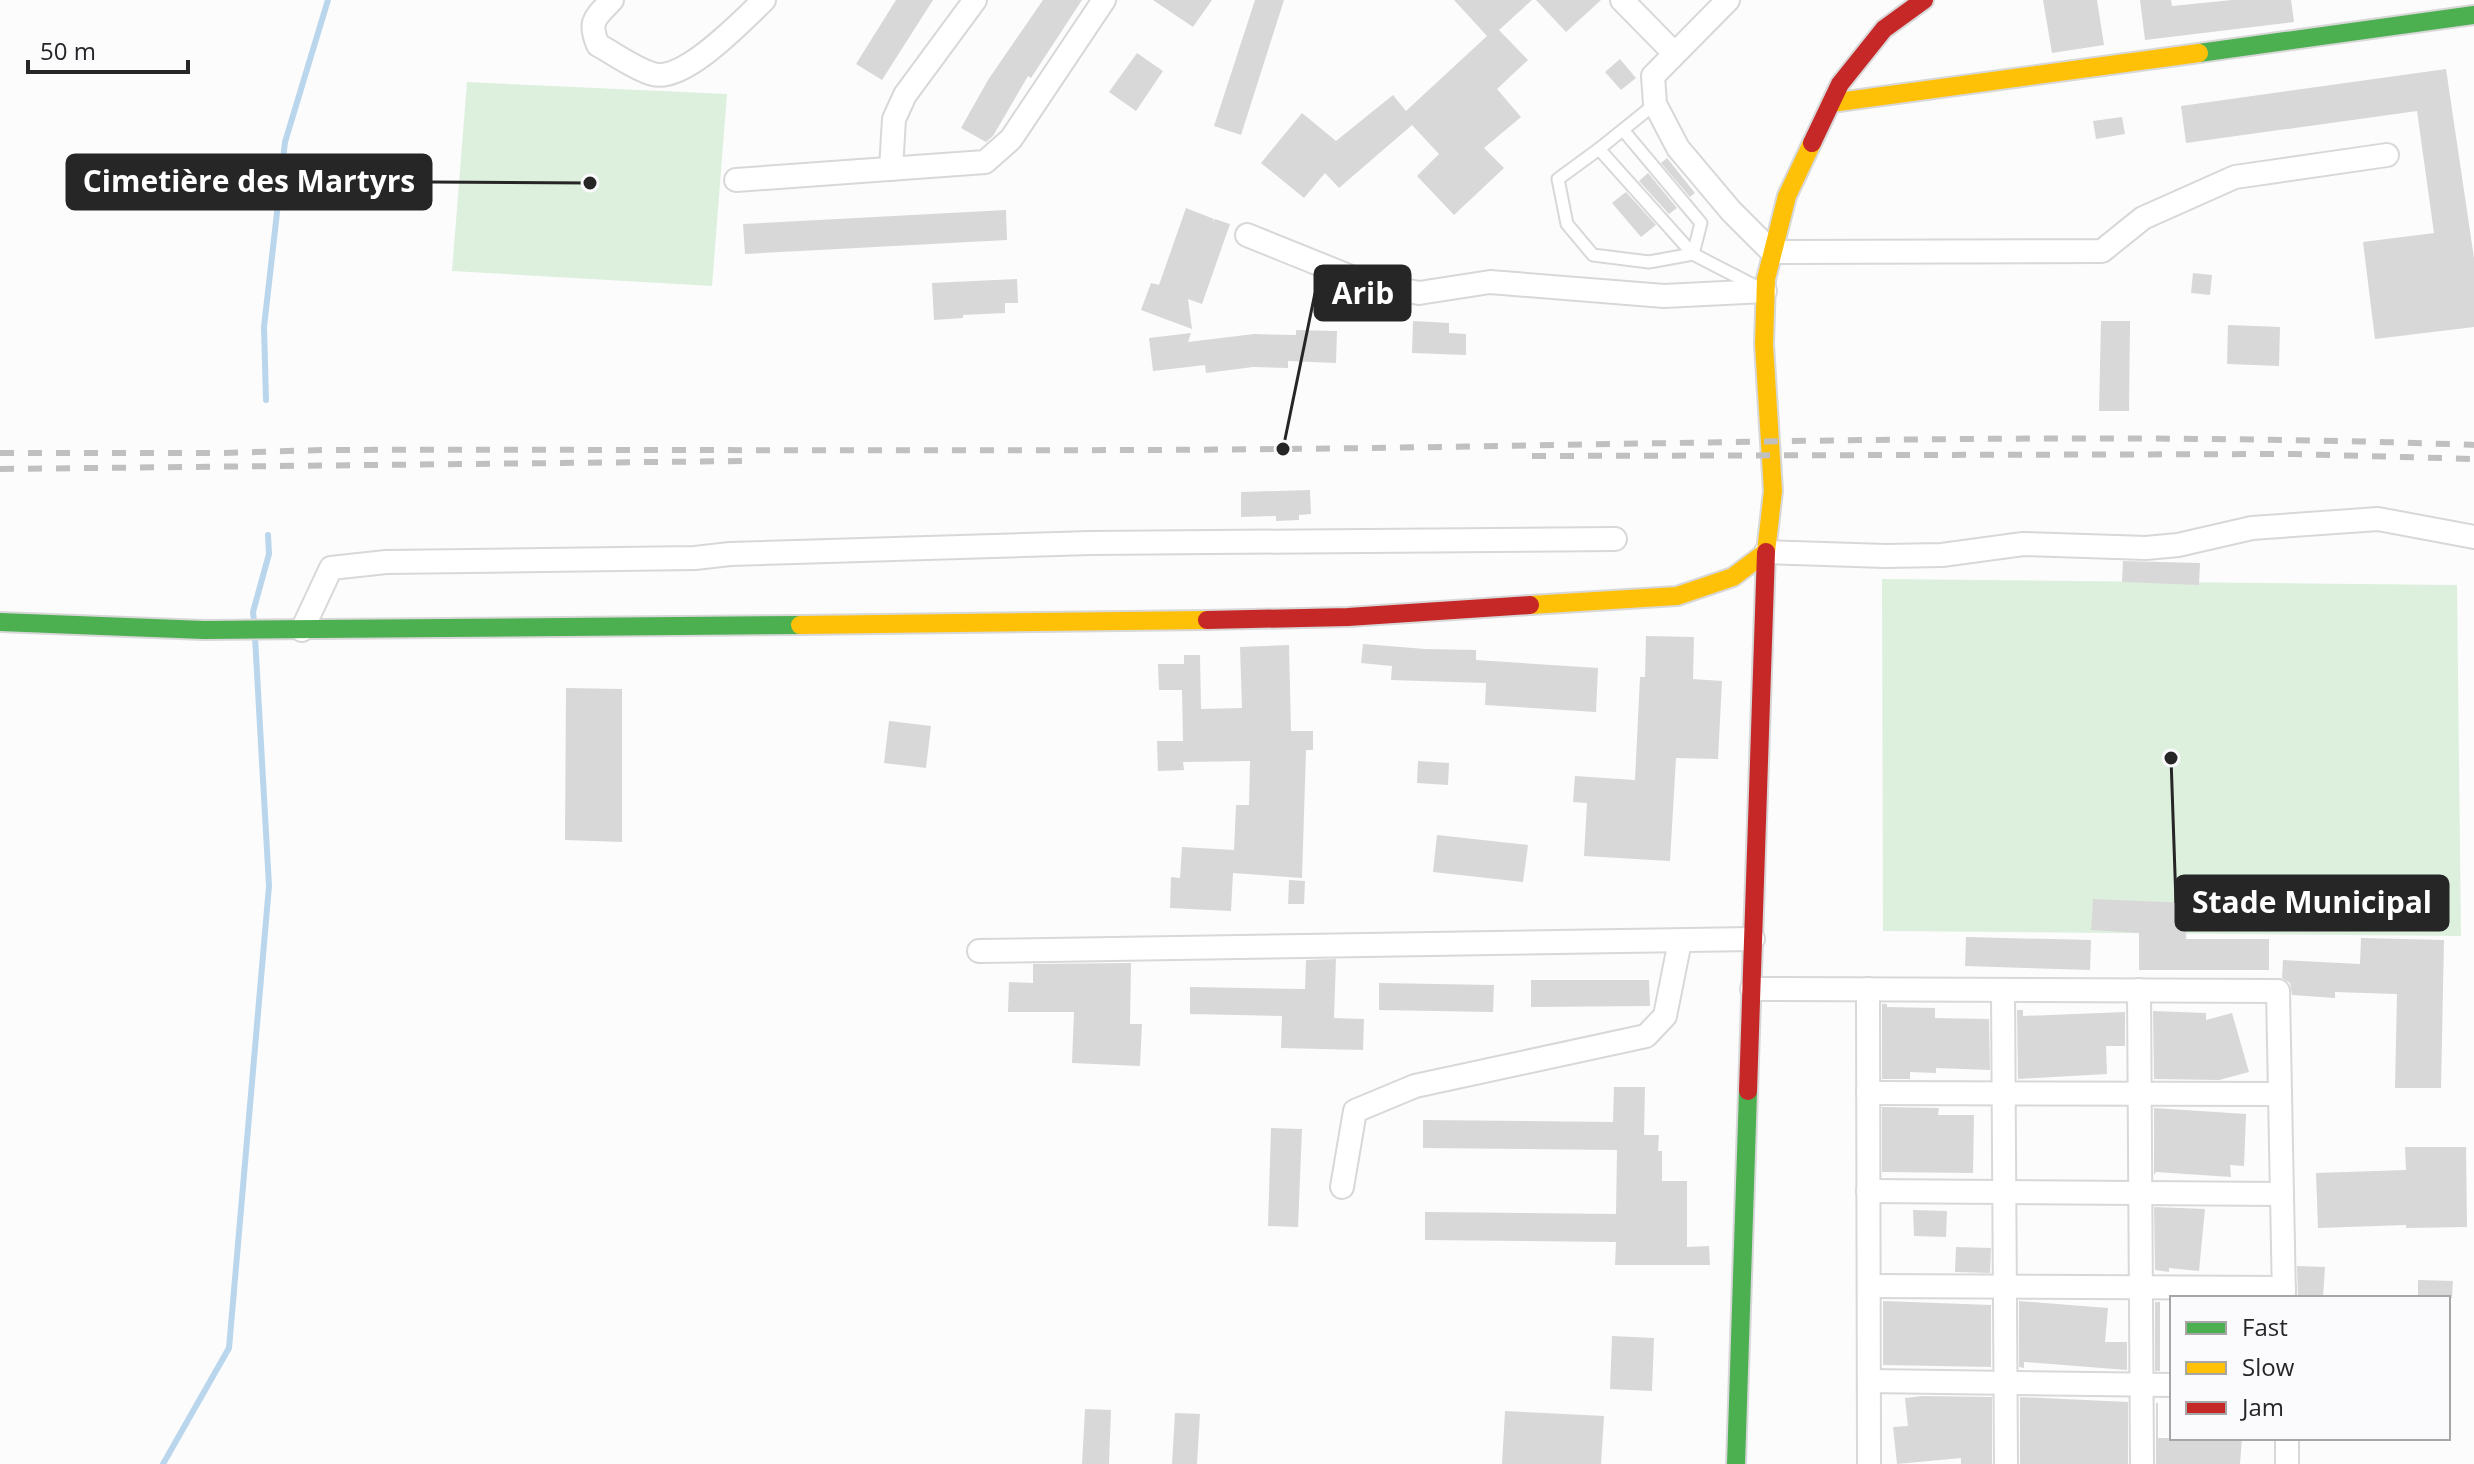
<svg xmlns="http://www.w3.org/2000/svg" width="2474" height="1464" viewBox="0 0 2474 1464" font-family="'Open Sans',sans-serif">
<rect width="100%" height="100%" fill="#fcfcfd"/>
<g fill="#ddf0de">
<path d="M467 82 727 94 712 286 452 271Z"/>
<path d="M1882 579 2457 585 2461 936 1883 931Z"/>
</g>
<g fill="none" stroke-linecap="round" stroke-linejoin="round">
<g stroke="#bad6ec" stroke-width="6">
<path d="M266 400 264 327 285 142 328 0"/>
<path d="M254 622 253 612 269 554 268 535"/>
<path d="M163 1464 229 1348 269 886 255 637"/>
</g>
</g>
<g fill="#d9d8d8">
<path d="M896 0H933L882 80 856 64Z"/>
<path d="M1043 0H1082L1031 78 1028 76 993 136 986 142 961 128 988 80Z"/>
<path d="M1153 0H1212L1193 27Z"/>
<path d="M1255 0H1284L1241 135 1214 126Z"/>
<path d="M1454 0H1532L1499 30 1528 60 1497 89 1521 117 1484 148 1504 168 1454 215 1417 176 1439 154 1412 125 1339 188 1325 173 1304 198 1261 163 1302 113 1336 141 1393 95 1406 111 1487 36Z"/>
<path d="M1536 0H1601L1566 32Z"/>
<path d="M2043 0H2097L2104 45 2052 53Z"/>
<path d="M2140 0H2171L2172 6 2232 0H2291L2294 22 2145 40Z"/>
<path d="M1137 53 1163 71 1136 111 1109 92Z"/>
<path d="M1620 59 1636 78 1621 90 1605 72Z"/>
<path d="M2446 69 2474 258V327L2375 339 2363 242 2434 233 2417 111 2186 143 2181 106Z"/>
<path d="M2122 117 2125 134 2096 139 2093 121Z"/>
<path d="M1667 158 1695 193 1690 197 1661 163Z"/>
<path d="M1648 173 1677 208 1669 214 1639 181Z"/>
<path d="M1626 192 1656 225 1641 237 1612 203Z"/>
<path d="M1186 208 1214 219 1213 222 1215 219 1230 224 1202 304 1188 299 1192 329 1141 310 1151 283 1159 285Z"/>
<path d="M1006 210 1007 240 745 254 743 224Z"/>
<path d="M2193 273 2212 275 2210 295 2191 293Z"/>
<path d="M1017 279 1018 303H1005V313L963 315V318L934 320 932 283Z"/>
<path d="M1413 321 1449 323V333L1466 334V355L1412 353Z"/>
<path d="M2101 321H2130L2129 411H2099Z"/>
<path d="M2228 325 2280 327 2279 366 2227 364Z"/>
<path d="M1296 330 1337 331 1336 363 1288 361V368L1253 367 1206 373 1205 365 1153 371 1149 338 1191 333 1188 342 1254 334 1296 335Z"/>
<path d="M1310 490 1311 514 1299 515V520L1276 521V516L1241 517V492Z"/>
<path d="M2123 561 2200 563 2199 585 2122 582Z"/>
<path d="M1646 636 1694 637 1693 679 1722 681 1718 759 1676 758 1670 861 1584 856 1587 803 1573 802 1575 776 1635 780 1640 677H1645Z"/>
<path d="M1363 644 1425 649 1476 650V660L1598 668 1596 712 1485 705 1486 683 1391 680 1392 666 1361 663Z"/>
<path d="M1289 645 1291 731H1313V750H1306L1302 878 1233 873 1231 911 1170 908 1171 877 1180 878 1182 847 1234 850 1236 805H1249L1250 761 1183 762 1184 770 1158 771 1157 741H1183L1182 690H1159L1158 664H1184V655H1200L1201 709 1242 708 1240 647Z"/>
<path d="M566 688 622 689V842L565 840Z"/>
<path d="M889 721 931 726 926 768 884 763Z"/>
<path d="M1418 761 1449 763 1448 785 1417 783Z"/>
<path d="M1437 835 1528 845 1523 882 1433 872Z"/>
<path d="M1289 880 1305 881 1304 904H1288Z"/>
<path d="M2093 899 2188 903 2186 939H2269V970H2139V933L2091 930Z"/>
<path d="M1966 937 2091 940 2090 970 1965 966Z"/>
<path d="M2361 938 2444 940 2441 1088H2395L2397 994 2335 992V998L2292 995 2290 983 2282 978 2283 960 2360 964Z"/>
<path d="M1336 959 1334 1018 1364 1019 1363 1050 1281 1048 1282 1016 1190 1014V987L1305 989 1306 960Z"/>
<path d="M1131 963 1130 1024H1142L1140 1066 1072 1063 1074 1012H1008L1009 982 1033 983V964Z"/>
<path d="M1531 980H1649L1650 1006 1531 1007Z"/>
<path d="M1379 983 1494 985 1493 1012 1379 1010Z"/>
<path d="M1882 1004H1887V1007L1935 1008V1018L1989 1019 1990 1070 1936 1068V1073L1910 1072V1079H1882Z"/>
<path d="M2017 1010H2023V1016L2125 1012V1046H2106L2107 1074 2018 1079Z"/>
<path d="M2153 1011 2206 1013V1020L2232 1013 2249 1072 2219 1080 2154 1079Z"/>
<path d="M1614 1087H1645L1644 1135H1659L1658 1151H1662V1181H1687V1247L1709 1246 1710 1265H1615L1616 1242 1425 1240V1212L1616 1214 1617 1150 1423 1148V1120L1613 1122Z"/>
<path d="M1882 1107 1939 1108 1938 1115H1974L1973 1173 1882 1172Z"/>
<path d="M2154 1108 2246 1114 2244 1166 2230 1165 2231 1177 2156 1172 2154 1175Z"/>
<path d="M1271 1128 1302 1129 1298 1227 1268 1226Z"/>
<path d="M2405 1147H2466L2467 1227 2406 1228V1225L2318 1228 2316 1173 2406 1170Z"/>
<path d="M2154 1207 2205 1209 2199 1271 2169 1268V1272L2155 1270Z"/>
<path d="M1913 1210 1947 1211 1946 1237 1914 1236Z"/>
<path d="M1956 1247 1991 1248 1990 1273 1955 1272Z"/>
<path d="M2297 1266 2325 1267 2323 1298H2298Z"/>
<path d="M2418 1280 2453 1281 2452 1298H2418Z"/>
<path d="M1883 1301 1991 1305V1367L1883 1365Z"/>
<path d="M2019 1301 2108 1308 2105 1342H2127V1370L2024 1362V1368L2019 1367Z"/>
<rect x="2155" y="1302" width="5" height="69"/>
<path d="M1612 1336 1654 1338 1652 1391 1610 1389Z"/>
<path d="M1922 1396 1992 1397V1464H1961V1458L1897 1464 1893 1427 1908 1426 1905 1398Z"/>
<path d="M2020 1397 2128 1402V1464H2020Z"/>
<path d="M2156 1403H2158V1438H2242L2240 1464H2156Z"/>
<path d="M1085 1409 1111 1410 1109 1464H1082Z"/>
<path d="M1505 1411 1604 1416 1601 1464H1502Z"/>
<path d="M1175 1413 1200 1414 1197 1464H1172Z"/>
</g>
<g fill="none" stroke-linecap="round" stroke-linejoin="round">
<g stroke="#d8d8d9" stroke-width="15">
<g id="lane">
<path d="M1655 104 1599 149 1693 254 1757 287"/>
<path d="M1599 149 1558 179 1567 224 1593 255 1649 262 1693 254 1701 223 1623 130"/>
</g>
</g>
<g stroke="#d8d8d9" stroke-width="26">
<g id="street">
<path d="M612 0C595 18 588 21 598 45 615 54 635 69 653 74 684 83 743 20 764 0"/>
<path d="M1622 0 1674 53"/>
<path d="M1728 0 1653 76 1655 104 1678 148 1731 211 1772 252 2102 251 2143 218 2235 177 2387 155"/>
<path d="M891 169 894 119 905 95 975 0"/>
<path d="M736 180 985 162 1011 139 1104 0"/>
<path d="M1247 235 1366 283 1419 293 1490 282 1664 296 1765 291"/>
<path d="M1766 552 1886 556 1942 555 2023 544 2146 548 2178 545 2252 528 2378 519 2474 537"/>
<path d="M302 630 331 568 386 562 695 558 730 554 1090 543 1615 539"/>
<path d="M979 951 1753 939"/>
<path d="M1752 989 2278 991 2284 1298"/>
<path d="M1868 989 1869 1464"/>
<path d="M2003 990 2006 1464"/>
<path d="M2139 990 2142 1464"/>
<path d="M1868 1093 2280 1094"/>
<path d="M1342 1187 1355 1111 1415 1086 1646 1036 1665 1016 1680 941"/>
<path d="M1868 1191 2282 1194"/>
<path d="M1869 1286 2284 1288"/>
<path d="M1869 1381 2172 1385"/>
<path d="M2287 1438V1464"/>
</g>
</g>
<g stroke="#d8d8d9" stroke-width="22">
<g id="fast">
<path d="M2199 53 2474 15"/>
<path d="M0 622 204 630 800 625"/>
<path d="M1736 1464 1748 1091"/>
</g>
</g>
<g stroke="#d8d8d9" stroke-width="22">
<g id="slow">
<path d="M1831 103 2199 53"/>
<path d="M1530 605 1677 596 1733 577 1766 552 1773 491 1764 344 1766 279 1787 196 1812 143"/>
<path d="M800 625 1207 620"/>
</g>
</g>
<g stroke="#d8d8d9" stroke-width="22">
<g id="jam">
<path d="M1812 143 1840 84 1884 29 1924 0"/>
<path d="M1207 620 1348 617 1530 605"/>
<path d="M1748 1091 1766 552"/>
</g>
</g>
<use href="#lane" stroke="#fff" stroke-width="11"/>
<use href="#street" stroke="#fff" stroke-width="22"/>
<use href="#fast" stroke="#4caf50" stroke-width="18"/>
<use href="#slow" stroke="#ffc107" stroke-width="18"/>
<use href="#jam" stroke="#c62828" stroke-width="18"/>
<g stroke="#c0c0c0" stroke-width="6" stroke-dasharray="14 14" stroke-linecap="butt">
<path d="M0 453H224L322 450C643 449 964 452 1285 449 1681 445 2078 430 2474 445"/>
<path d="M1532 456 2293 454 2474 459"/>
<path d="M0 469 748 461"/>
</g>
</g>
<path fill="none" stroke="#262627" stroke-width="3" d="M590 183L431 182M1283 449L1315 293M2171 758L2176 903"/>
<g fill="#262627" stroke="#fbfbfe" stroke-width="3">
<circle cx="590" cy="183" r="8"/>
<circle cx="1283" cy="449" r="8"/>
<circle cx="2171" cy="758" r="8"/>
</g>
<g fill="#262627" stroke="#262627" stroke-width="3">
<rect x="67" y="155" width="364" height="54" rx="8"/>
<rect x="1315" y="266" width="95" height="54" rx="8"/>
<rect x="2176" y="876" width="272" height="54" rx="8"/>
</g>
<g font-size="30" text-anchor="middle" font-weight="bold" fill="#fff">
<text x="249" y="192">Cimetière des Martyrs</text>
<text x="1363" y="304">Arib</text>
<text x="2312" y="913">Stade Municipal</text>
</g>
<rect x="2170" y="1296" width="280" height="144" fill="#fbfbfe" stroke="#a6a6a8" stroke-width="2"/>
<rect x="2186" y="1322" width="40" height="12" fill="#4caf50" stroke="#a6a6a8" stroke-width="2"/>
<text x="2242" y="1336" font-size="24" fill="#262627">Fast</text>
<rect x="2186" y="1362" width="40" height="12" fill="#ffc107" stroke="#a6a6a8" stroke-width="2"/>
<text x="2242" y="1376" font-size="24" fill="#262627">Slow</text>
<rect x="2186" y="1402" width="40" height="12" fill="#c62828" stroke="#a6a6a8" stroke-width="2"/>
<text x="2242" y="1416" font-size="24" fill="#262627">Jam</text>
<path d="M28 60v12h160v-12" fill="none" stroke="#262627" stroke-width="4"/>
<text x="40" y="60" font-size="24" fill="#262627" stroke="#fbfbfe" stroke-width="6" paint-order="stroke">50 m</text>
</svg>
